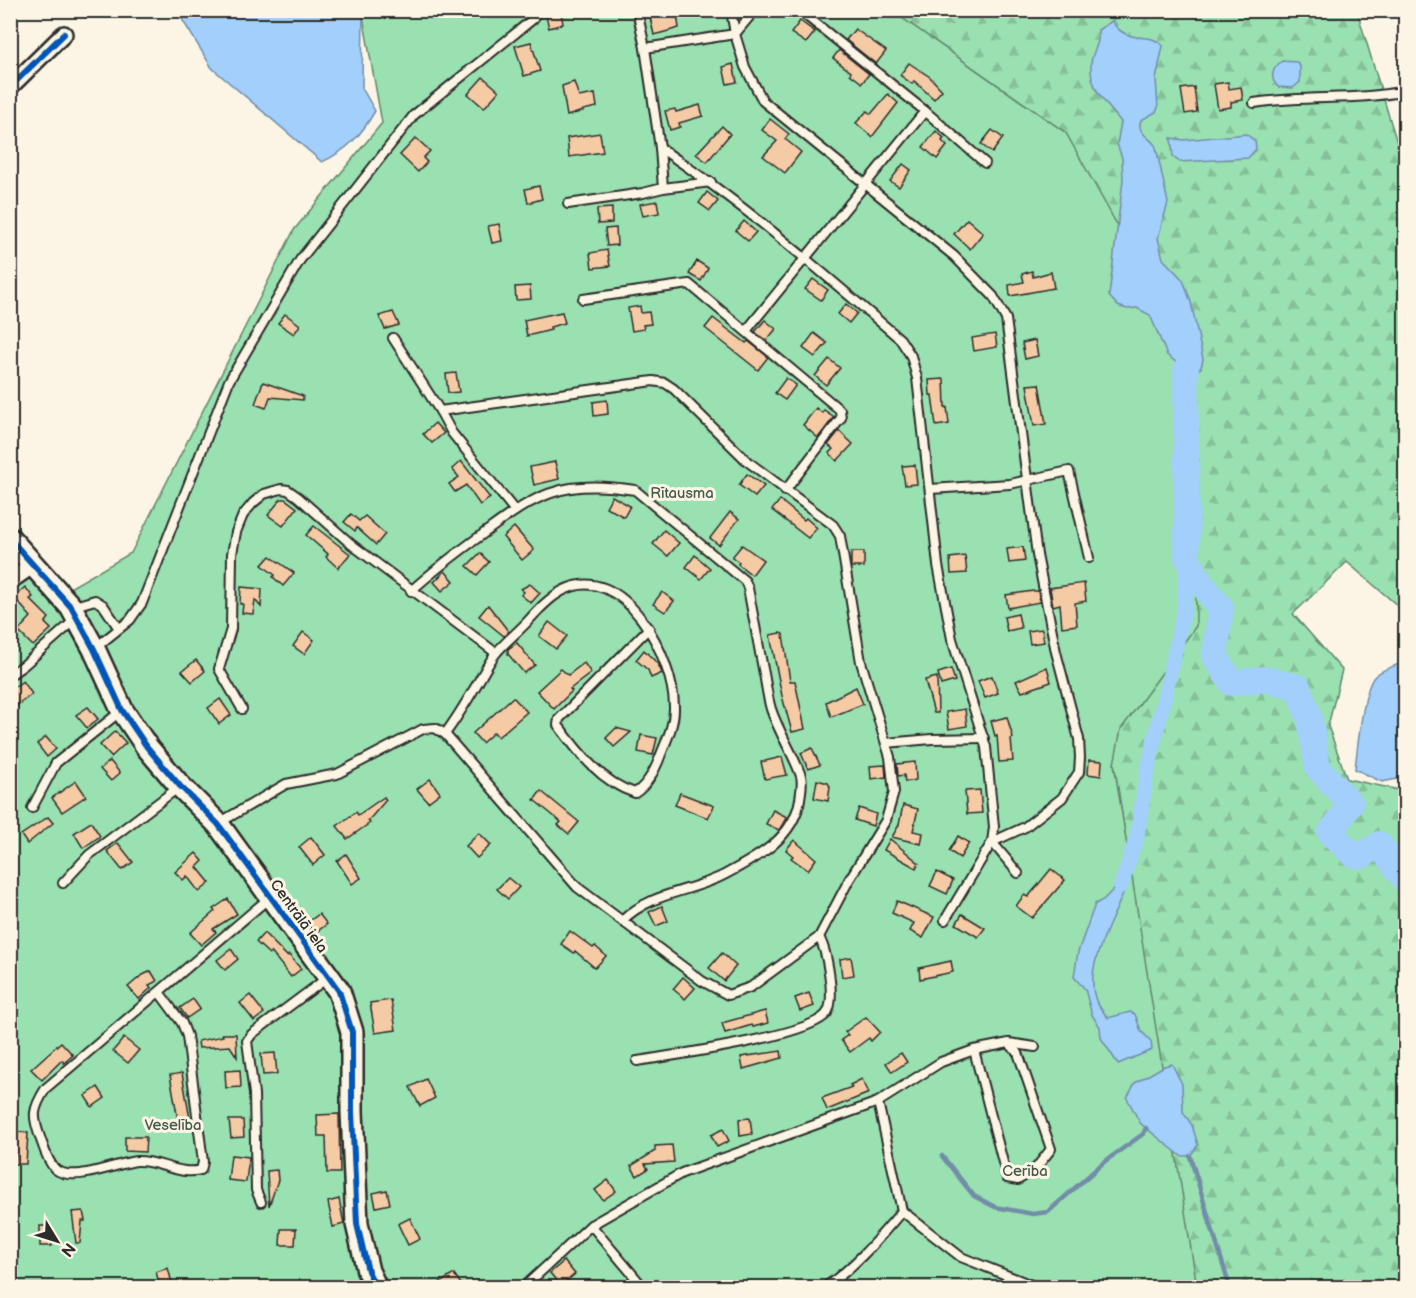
<svg xmlns="http://www.w3.org/2000/svg" width="1416" height="1298" viewBox="0 0 1416 1298" font-family="'Balsamiq Sans',sans-serif">
<defs>
<pattern id="forest-firs" width="22" height="20" patternUnits="userSpaceOnUse" patternTransform="scale(1.5)"><rect width="22" height="20" fill="#99e1b0"/><path d="M5 1l3.5 6h-7zM16 11l3.5 6h-7z" fill="#84c198"/></pattern>
</defs>
<rect width="100%" height="100%" fill="#fcf5e5"/>
<filter id="ink" filterUnits="userSpaceOnUse"><feTurbulence type="fractalNoise" baseFrequency=".0167" numOctaves="2"/><feDisplacementMap in="SourceGraphic" scale="12" xChannelSelector="R" yChannelSelector="G"/><feConvolveMatrix kernelMatrix="1 2 1 2 8 2 1 2 1" color-interpolation-filters="sRGB"/></filter>
<g filter="url(#ink)">
<path fill="url(#forest-firs)" stroke="#62866e" stroke-width="1.5" d="M892 11H1357L1405 169V612L1347 562 1293 614 1342 670 1328 726 1347 779 1405 791V1287H1195L1111 743 1196 625 1066 133Z"/>
<path fill="#99e1b0" stroke="#62866e" stroke-width="1.5" d="M362 11H892L1066 133 1195 365 1196 626 1121 729 1114 764 1197 1287 11 1288V568L13 566 19 572 33 565 56 596 131 553 294 230 382 123Z"/>
<g fill="#a2cffc" stroke="#728da8" stroke-width="1.5">
<path d="M177 11H363L362 88 375 111C361 135 348 150 322 162L212 68Z"/>
<path d="M1112 21C1128 47 1150 30 1163 46L1156 79 1158 108 1156 112 1141 120C1136 134 1150 136 1156 147L1168 203 1158 238 1163 259 1183 280 1191 302 1203 359 1201 368 1186 370 1167 355 1150 315 1137 308 1127 309 1118 306 1109 296 1123 180 1122 158 1117 144 1121 122C1106 103 1089 89 1091 63 1092 49 1100 48 1098 30Z"/>
<path d="M1282 61 1297 62 1300 66V82L1293 88 1278 87C1269 78 1272 68 1282 61Z"/>
<path d="M1246 134 1255 141 1256 149 1248 158 1180 162 1173 157 1171 138 1184 140Z"/>
<path d="M1399 664 1405 667V767L1397 779 1382 782 1355 769C1357 751 1363 689 1374 677 1380 670 1390 668 1399 664Z"/>
<path d="M1118 885 1125 888C1114 921 1081 968 1097 1003 1100 1008 1104 1013 1108 1018L1130 1012 1135 1014 1141 1031 1151 1041 1152 1050 1118 1064 1101 1038 1100 1027 1092 1015 1085 989 1074 977 1078 952 1095 904 1103 900Z"/>
<path d="M1172 1064 1182 1084 1183 1112 1192 1125 1198 1145 1190 1156H1181L1140 1123 1127 1098 1135 1083 1164 1066Z"/>
</g>
<g fill="none" stroke-linecap="round" stroke-linejoin="round">
<g stroke="#728da8" stroke-width="4.5">
<path d="M942 1156 974 1196 995 1207 1033 1214 1048 1212 1104 1162 1143 1134 1146 1128"/>
<path d="M1190 1156 1230 1288"/>
</g>
<path stroke="#a2cffc" stroke-width="15" d="M1121 886 1137 836 1147 773 1184 611 1187 557"/>
<path stroke="#a2cffc" stroke-width="26" d="M1186 370 1187 557 1200 582 1221 608 1215 656 1232 683 1264 679 1298 687 1310 719 1318 768 1351 804 1330 833 1354 855 1362 856 1379 844 1406 881"/>
</g>
<g fill="#f5cba5" stroke="#2b2b2b" stroke-width="1.5">
<path d="M561 12 563 24 549 28 546 16Z"/>
<path d="M662 12 663 17 677 15 679 28 654 35 650 17Z"/>
<path d="M800 21 815 32 806 43 791 33Z"/>
<path d="M855 29 886 51 876 64 846 40Z"/>
<path d="M531 42 540 71 524 76 515 46Z"/>
<path d="M839 50 869 74 862 83 850 74 851 72 833 58Z"/>
<path d="M909 63 930 77 942 90 934 99 914 81 912 84 900 75Z"/>
<path d="M733 64 737 82 727 84 723 67Z"/>
<path d="M483 77 499 91 484 108 468 94Z"/>
<path d="M574 82 579 97 595 94 597 107 583 110V111L567 116 562 86Z"/>
<path d="M1228 82 1229 89 1241 87 1243 100 1231 102V107L1218 109 1214 84Z"/>
<path d="M1194 87 1197 112 1185 114 1181 89Z"/>
<path d="M888 94 898 103 872 137 856 123 867 111 871 114Z"/>
<path d="M700 105 703 116 679 123 680 127 670 130 665 111 675 109 676 112Z"/>
<path d="M770 119 789 134 785 139 801 152 785 173 763 156 777 141 762 130Z"/>
<path d="M722 126 730 134 707 162 696 154Z"/>
<path d="M992 130 1003 138 992 153 981 144Z"/>
<path d="M936 131 944 138 942 141 947 146 937 159 923 147Z"/>
<path d="M600 133 603 152 569 157 567 138Z"/>
<path d="M416 138 430 151 423 158 427 162 418 172 400 155Z"/>
<path d="M903 164 911 170 899 187 890 181Z"/>
<path d="M539 186 542 199 528 203 525 189Z"/>
<path d="M707 192 718 201 710 211 699 203Z"/>
<path d="M657 201 659 213 643 216 640 204Z"/>
<path d="M612 208V223L598 224 597 209Z"/>
<path d="M967 219 983 233 970 249 954 234Z"/>
<path d="M744 221 756 232 748 241 736 231Z"/>
<path d="M499 224 502 241 492 243 488 226Z"/>
<path d="M616 228 617 245 607 246 605 229Z"/>
<path d="M607 250 610 266 592 268 590 253Z"/>
<path d="M697 261 708 268 701 281 689 274Z"/>
<path d="M1032 271 1033 277 1051 272 1054 288 1010 296 1009 285 1024 282 1022 274Z"/>
<path d="M813 279 828 290 821 300 805 289Z"/>
<path d="M530 286 531 299 516 300 515 287Z"/>
<path d="M846 304 857 313 849 323 838 314Z"/>
<path d="M640 306 641 313 649 312 651 324 643 325 644 329 632 331 628 308Z"/>
<path d="M393 312 399 325 385 329 379 316Z"/>
<path d="M562 312 565 323 550 327 551 330 527 336 524 320Z"/>
<path d="M285 314 300 325 294 334 278 323Z"/>
<path d="M713 318 746 343 748 341 768 357 758 370 705 328Z"/>
<path d="M765 320 776 329 766 341 755 332Z"/>
<path d="M814 333 827 343 815 357 803 348Z"/>
<path d="M995 334 997 347 974 351 972 338Z"/>
<path d="M1035 340 1038 356 1025 359 1022 343Z"/>
<path d="M829 359 840 368 826 385 815 376Z"/>
<path d="M456 373 459 392 448 393 446 374Z"/>
<path d="M786 378 796 385 785 400 775 393Z"/>
<path d="M944 379 945 407H947L949 424 936 426 932 395H930L929 380Z"/>
<path d="M263 382 303 396V400L270 397 266 408 255 404Z"/>
<path d="M1039 384 1046 424 1034 426 1027 385Z"/>
<path d="M607 400 608 414 594 416 593 402Z"/>
<path d="M816 408 822 413 824 410 834 417 818 438 803 425Z"/>
<path d="M435 423 444 433 432 443 423 434Z"/>
<path d="M839 431 853 444 837 461 829 453 833 449 828 445Z"/>
<path d="M461 461 490 498 480 505 466 485 455 492 449 484 459 477 452 469Z"/>
<path d="M555 462 559 479 534 485 530 467Z"/>
<path d="M915 465 917 484 905 485 902 466Z"/>
<path d="M747 474 764 486 755 497 739 485Z"/>
<path d="M612 496 630 506 624 517 606 507Z"/>
<path d="M281 499H285L297 508 283 526 268 515Z"/>
<path d="M780 500 804 520 806 518 817 528 808 538 772 510Z"/>
<path d="M730 512 739 519 719 545 710 538Z"/>
<path d="M351 514 359 521 365 516 385 534 376 545 357 528 355 531 344 522Z"/>
<path d="M314 526 350 554 338 568 326 557 328 554 306 535Z"/>
<path d="M514 527 534 550 522 560 503 537Z"/>
<path d="M664 530 679 543 668 556 653 544Z"/>
<path d="M742 545 763 560 752 575 738 564 739 562 732 557Z"/>
<path d="M1023 547 1025 561 1009 563 1007 549Z"/>
<rect x="851" y="552" width="13" height="15"/>
<path d="M480 553 489 562 477 575 467 566Z"/>
<path d="M695 555 710 568 701 579 686 567Z"/>
<path d="M270 556 294 573 283 586 273 577 275 575 262 565Z"/>
<path d="M965 556 967 573 951 574 950 558Z"/>
<path d="M445 571 454 581 442 591 434 582Z"/>
<path d="M1084 583 1086 601 1075 603 1077 625 1062 627 1060 604 1053 606 1050 588Z"/>
<path d="M530 584 540 593 531 603 521 595 524 592 521 589Z"/>
<path d="M25 587 33 597 30 599 49 618 45 623 51 629 33 646 18 631 31 617 14 597Z"/>
<path d="M241 587 262 589 261 607 255 600 253 614 242 613 243 604H240Z"/>
<path d="M1033 591H1038L1040 602 1008 608 1006 595Z"/>
<path d="M662 592 674 601 665 612 653 604Z"/>
<path d="M488 605 509 632 504 636 479 616Z"/>
<path d="M1018 614 1021 628 1007 631 1004 617Z"/>
<path d="M549 622 567 636 556 649 539 636Z"/>
<path d="M1042 629 1044 642 1030 644 1028 631Z"/>
<path d="M303 632 314 640 304 654 293 646Z"/>
<path d="M780 633 783 634 790 681H795L805 729 792 732 782 696 770 635Z"/>
<path d="M517 643 535 665 524 673 508 654V649Z"/>
<path d="M644 650 658 664 662 673 651 678 648 670 636 660Z"/>
<path d="M196 660 205 671 192 682 182 671Z"/>
<path d="M584 663 591 673 570 689 572 691 554 709 537 691 561 669 568 675Z"/>
<path d="M1047 667 1051 682 1022 692 1016 681Z"/>
<path d="M951 669 955 681 941 685 938 673Z"/>
<path d="M992 676 998 693 985 698 978 681Z"/>
<path d="M937 677 938 713H934L925 680Z"/>
<path d="M23 681 32 694 15 707 10 701V690Z"/>
<path d="M856 687 863 704 831 717 826 702Z"/>
<path d="M513 697 527 712 498 737 494 732 482 743 473 733Z"/>
<path d="M220 699 231 715 219 724 208 708Z"/>
<path d="M88 707 98 719 87 728 76 715Z"/>
<path d="M965 709 967 726 949 729 946 712Z"/>
<path d="M1007 717 1013 738 1011 739 1013 761 999 762 997 735 995 736 991 721Z"/>
<path d="M616 728 631 732 614 747 606 738Z"/>
<path d="M115 731 126 743 111 757 100 745Z"/>
<path d="M641 735 657 738 653 755 638 752Z"/>
<path d="M46 737 56 749 47 757 37 744Z"/>
<path d="M812 748 820 765 808 769 801 753Z"/>
<path d="M782 757 787 775 765 779 761 762Z"/>
<path d="M1089 760 1102 761 1101 776 1088 774Z"/>
<path d="M110 761 120 773 111 781 100 769Z"/>
<path d="M915 762 916 780 905 782 904 775 898 776 897 764Z"/>
<path d="M885 765 886 777 871 779 870 766Z"/>
<path d="M430 779 440 793 428 802 417 789Z"/>
<path d="M817 780 828 783 830 787 828 801 814 798Z"/>
<path d="M76 781 86 796 62 812 52 798Z"/>
<path d="M980 790 982 813 967 814 965 791Z"/>
<path d="M541 791 579 822 569 834 558 825 561 822 534 800Z"/>
<path d="M680 793 714 806 708 818 675 805Z"/>
<path d="M384 797 386 800 368 821 370 823 347 839 337 826 356 812 358 815Z"/>
<path d="M903 805 918 809 913 831 923 833 921 844 892 837 899 825Z"/>
<path d="M859 808 876 814 873 826 855 820Z"/>
<path d="M773 810 787 817 779 830 766 824Z"/>
<path d="M48 817 53 823 27 844 21 835Z"/>
<path d="M91 822 100 836 83 848 74 833Z"/>
<path d="M479 833 491 845 477 858 466 846Z"/>
<path d="M958 836 969 843 960 858 949 851Z"/>
<path d="M311 837 325 855 313 865 299 847Z"/>
<path d="M890 839 919 863 916 868 884 850Z"/>
<path d="M794 840 816 859 808 870 791 858 793 856 786 850Z"/>
<path d="M118 843 133 862 122 870 107 851Z"/>
<path d="M196 853 203 861 197 867 210 883 199 892 187 876 183 880 175 872Z"/>
<path d="M346 854 361 878 352 884 337 861Z"/>
<path d="M1051 869 1065 880 1032 918 1016 906 1024 895 1028 897Z"/>
<path d="M937 872 953 880 947 894 930 886Z"/>
<path d="M508 878 519 887 508 899 497 889Z"/>
<path d="M228 899 237 914 213 929 216 932 201 945 190 933 215 911 213 909Z"/>
<path d="M897 901 934 917 923 938 910 931 914 923 892 913Z"/>
<path d="M662 906 668 921 656 926 649 912Z"/>
<path d="M319 914 327 924 315 933 307 923Z"/>
<path d="M962 914 985 928 978 937 956 924Z"/>
<path d="M570 931 593 948 595 946 606 956 595 968 575 951 574 953 561 944Z"/>
<path d="M264 933 287 956 289 955 301 969 291 977 271 952 269 954 256 942Z"/>
<path d="M231 949 238 959 225 970 217 960Z"/>
<path d="M722 953 736 966 724 981 709 968Z"/>
<path d="M851 957 854 975 842 977 840 959Z"/>
<path d="M951 961 953 972 920 979 919 968Z"/>
<path d="M151 971 157 981 149 985 151 988 139 999 128 987 141 976Z"/>
<path d="M683 977 695 988 685 999 673 989Z"/>
<path d="M809 993 814 1006 800 1011 795 998Z"/>
<path d="M250 995 264 1013 254 1021 240 1003Z"/>
<path d="M193 999 200 1009 187 1018 180 1008Z"/>
<path d="M391 1000 396 1030 375 1033 370 1003Z"/>
<path d="M765 1011 768 1023 753 1027 752 1025 725 1033 722 1023Z"/>
<path d="M866 1017 880 1032 871 1041 869 1038 850 1052 841 1040 848 1035 845 1032Z"/>
<path d="M222 1034H236L237 1057 230 1046 199 1048 198 1041 223 1036Z"/>
<path d="M124 1038 139 1050 128 1063 113 1051Z"/>
<path d="M61 1042 73 1055 64 1063 62 1060 42 1080 31 1069Z"/>
<path d="M781 1051 782 1058 743 1069 741 1057Z"/>
<path d="M275 1053 277 1074 263 1075 261 1054Z"/>
<path d="M901 1053 907 1062 892 1072 886 1063Z"/>
<path d="M240 1070 241 1087 226 1088 225 1071Z"/>
<path d="M182 1073 190 1119 178 1120 170 1075Z"/>
<path d="M426 1079 435 1098 420 1106 410 1087Z"/>
<path d="M862 1079 869 1093 827 1110 822 1098 852 1087 850 1085Z"/>
<path d="M98 1087 105 1098 92 1107 85 1096Z"/>
<path d="M339 1114 340 1173H327L326 1136H318L317 1115Z"/>
<path d="M750 1118 752 1134 740 1136 739 1119Z"/>
<path d="M229 1120H243L244 1137 231 1138Z"/>
<path d="M723 1129 729 1141 717 1147 711 1135Z"/>
<path d="M18 1132 28 1133 26 1164H15Z"/>
<path d="M125 1137H146L145 1152 125 1151Z"/>
<path d="M672 1145 674 1162 645 1164 648 1169 637 1176 631 1166 655 1151V1146Z"/>
<path d="M231 1155 249 1157 246 1182 228 1180Z"/>
<path d="M277 1170 278 1180 269 1206 267 1171Z"/>
<path d="M608 1180 616 1191 603 1200 595 1190Z"/>
<path d="M387 1190 390 1204 376 1207 373 1193Z"/>
<path d="M339 1199 344 1224 333 1227 328 1202Z"/>
<path d="M83 1211 85 1221H82L80 1243H76L72 1212Z"/>
<path d="M410 1218 420 1239 408 1245 398 1224Z"/>
<path d="M40 1226H51L52 1246H40Z"/>
<path d="M281 1229H296L295 1245H280Z"/>
<path d="M564 1261 575 1274 561 1286 550 1273Z"/>
<path d="M168 1268 172 1283 160 1286 156 1272Z"/>
<path d="M454 1274 463 1287H433Z"/>
</g>
<g fill="none" stroke-linecap="round" stroke-linejoin="round">
<g stroke="#2b2b2b" stroke-width="12">
<g id="lane">
<path d="M637 10 645 48 660 148"/>
<path d="M755 10 735 34 745 67 763 101 954 256 993 296 1006 319 1037 555 1056 652 1079 739 1080 758 1079 772 1062 798 1025 827 992 842 1018 873"/>
<path d="M799 10 925 111 985 163"/>
<path d="M645 48 735 34 731 10"/>
<path d="M1254 103C1304 95 1356 101 1406 91"/>
<path d="M663 188 711 182"/>
<path d="M568 204 643 193 663 188 660 148C745 205 823 273 900 339L911 356 917 378 938 565 952 639 986 747 994 827 992 842 945 920"/>
<path d="M583 299 689 284 840 410 841 418 785 491"/>
<path d="M746 331 925 111"/>
<path d="M393 338 440 411 452 433 515 511"/>
<path d="M440 411 653 381 665 383 674 389 747 461 833 525 840 536 861 662 890 757 894 792 886 820 849 880 819 937 751 987 728 995 702 981 577 887 445 734"/>
<path d="M930 489 1010 484 1069 471 1089 558"/>
<path d="M411 591C434 570 458 552 483 534 510 514 537 493 571 488 592 485 615 487 635 490L745 581 748 588C753 615 758 642 763 669 766 682 767 696 771 709 779 733 793 753 801 776 803 784 801 791 800 799 794 838 758 857 726 874 693 892 651 892 623 920"/>
<path d="M71 607 95 600 103 605 118 627"/>
<path d="M95 648 130 620 142 603 229 381 300 260 414 115 533 19 539 10"/>
<path d="M10 675 24 665 76 619"/>
<path d="M242 709 219 669 231 629 232 554 236 532 243 515 253 503 264 494 281 489 288 490 298 497 351 544 496 653"/>
<path d="M886 743 932 739 984 738"/>
<path d="M32 808 56 763 121 711"/>
<path d="M219 823 286 784 337 774 423 729 435 728 445 734C457 718 467 701 477 684 483 674 489 662 496 653 505 642 518 632 528 621 538 610 549 598 562 591 623 558 675 659 674 709 674 726 666 741 660 757 655 770 648 785 635 793 602 783 577 751 558 725L559 719 649 628"/>
<path d="M63 883 89 855 179 787"/>
<path d="M159 992 182 1023 187 1036 203 1162 201 1170C180 1176 158 1160 137 1161 116 1163 73 1184 55 1169 48 1162 44 1149 41 1140 32 1116 32 1110 46 1088L269 898"/>
<path d="M974 1050 1007 1178 1018 1180 1036 1168 1051 1149 1018 1053 1010 1044"/>
<path d="M637 1061C669 1056 812 1036 827 1013 836 999 827 951 819 937"/>
<path d="M878 1102 902 1211 961 1257 1039 1288"/>
<path d="M261 1202 256 1190 254 1094 247 1041 252 1034 327 978"/>
<path d="M591 1225 644 1288"/>
<path d="M523 1288 591 1225 682 1173 878 1102 941 1062 974 1050 1009 1043 1035 1047"/>
<path d="M824 1288C855 1267 878 1239 902 1211"/>
</g>
</g>
<g stroke="#2b2b2b" stroke-width="20">
<g id="street">
<path d="M10 87 64 34"/>
<path d="M10 581 33 565"/>
</g>
</g>
<g stroke="#2b2b2b" stroke-width="26">
<path id="secondary" d="M10 539 71 607 94 649 122 710 147 747 180 786 218 824 339 991 352 1032V1111L357 1224 368 1271 376 1288"/>
</g>
<use href="#lane" stroke="#fcf5e5" stroke-width="8"/>
<use href="#street" stroke="#fcf5e5" stroke-width="15"/>
<use href="#secondary" stroke="#fcf5e5" stroke-width="21"/>
<g stroke="#fcf5e5" stroke-width="10">
<g id="cycleway">
<path d="M10 87 64 34"/>
<path d="M10 539 71 607 94 649 122 710 147 747 180 786 218 824 339 991 352 1032V1111L357 1224 368 1271 376 1288"/>
</g>
</g>
<use href="#cycleway" stroke="#0057b8" stroke-width="6"/>
</g>
</g>
<g text-anchor="middle" stroke-width="6" stroke-linejoin="round" paint-order="stroke">
<g font-size="15" fill="#46584c" stroke="#fcf5e5">
<text x="682" y="498">Rītausma</text>
<text x="173" y="1130">Veselība</text>
<text x="1025" y="1176">Cerība</text>
</g>
<g font-size="15" fill="#2b2b2b" stroke="#fcf5e5">
<text transform="translate(299 916) rotate(54)" y="5">Centrālā iela</text>
</g>
</g>
<rect width="1416" height="1298" fill="none" stroke="#fcf5e5" stroke-width="36"/>
<rect x="18" y="18" width="1380" height="1262" fill="none" stroke="#2b2b2b" stroke-width="2" filter="url(#ink)"/>
<g transform="translate(57 1241) rotate(128)" stroke="#fcf5e5" stroke-width="4.5" paint-order="stroke">
<path d="M0-4.5L10 22L0 15L-10 22Z" fill="#2b2b2b"/>
<text y="-9" font-size="16" font-weight="bold" text-anchor="middle" fill="#2b2b2b">N</text>
</g>
</svg>
